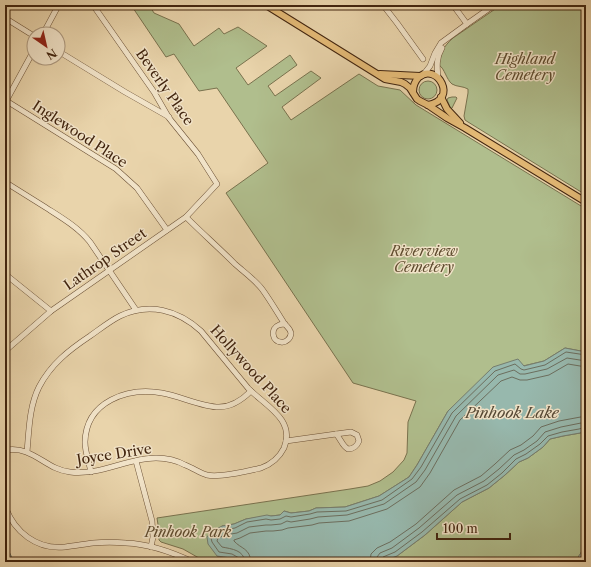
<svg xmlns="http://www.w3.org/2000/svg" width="591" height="567" viewBox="0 0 591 567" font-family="'Libre Caslon Text',serif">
<rect width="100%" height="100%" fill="#e9d4ab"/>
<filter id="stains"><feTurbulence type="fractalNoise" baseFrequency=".005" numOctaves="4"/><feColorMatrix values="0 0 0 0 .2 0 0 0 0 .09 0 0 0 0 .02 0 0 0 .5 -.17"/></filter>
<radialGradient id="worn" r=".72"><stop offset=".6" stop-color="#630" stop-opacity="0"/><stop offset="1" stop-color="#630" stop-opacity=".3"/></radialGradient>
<g fill="#b0be8d" stroke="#79724e">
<path d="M131 5H149L154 13 179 24 194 46 219 28 224 34 238 27 267 46 236 68 248 85 290 55 297 65 268 86 275 96 311 71 321 78 282 107 291 120 359 74 378 86 400 90 416 105 586 209V352L565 348 544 361 523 366 448 411 417 465 409 477 379 496 345 507 316 508 309 511 291 513 284 511 280 515 246 519 234 524 222 526 217 556 231 558 238 562H206L183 549 161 542 159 540V531L157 518 350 489 368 486 380 481 393 472 404 460 407 453 408 422 416 401 353 383 226 193 268 163 217 88 199 91 174 54 166 57Z"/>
<path d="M501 5H586V195L468 122 465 120 464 116 468 93V89C463 86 457 87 452 84 446 79 445 69 439 65 441 52 443 47 453 38Z"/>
<circle cx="428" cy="90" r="9"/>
<path d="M452 97H456L457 98 452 108 451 109 447 100 448 98Z"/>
<path d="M586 431V545L575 562H381L397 556 425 535 462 502 489 488 505 475 519 462 528 458 543 447 550 439 563 436 580 433Z"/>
</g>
<g fill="#97b8ad" stroke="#757d6e">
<path d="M565 348 586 352V431L580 433 563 436 550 439 543 447 528 458 519 462 505 475 489 488 462 502 425 535 397 556 381 562H238L231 558 217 556 208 544 207 537 211 532 222 526 234 524 246 519 267 515 271 516 280 515 284 511 291 513 309 511 316 508 345 507 379 496 409 477 417 465 448 411 493 367 518 359 524 366 544 361Z"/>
<path d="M5 543 14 562H5Z"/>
<path d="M586 545V562H575Z"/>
</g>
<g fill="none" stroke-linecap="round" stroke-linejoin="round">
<g stroke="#6c6e5e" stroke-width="1">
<path d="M239 562V558L232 554 219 552 212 542 211 538 214 535 223 530 235 528 247 522 266 519 271 520 280 519 286 516 291 517 310 514 317 512 346 511 382 500 412 479 421 467 452 413 495 371 515 364 521 369 524 370 545 365 566 352 586 355"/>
<path d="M245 562C244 550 232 549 222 547L217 541 218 538 225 535 237 533 249 527 266 525H271L281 524 287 521 291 522 310 519 318 517 347 515 384 504 416 482 425 470 456 416 498 375 514 370 520 374H525L547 369 567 358 586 361"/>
<path d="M251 562C250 548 241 549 234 541V540L240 538 250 533 266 531H273L282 530 288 528 312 525 319 523 349 521 387 509 420 487 430 473 460 420 501 381 512 377 520 380H527L549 375 568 364 586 367"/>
<path d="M370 562 371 554 377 548 390 542 416 524 454 490 481 476 495 464 510 450 521 445 533 436 541 427 559 421 586 416"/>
<path d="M376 562 377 557 380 553 392 548 419 528 457 495 484 481 499 469 514 455 524 450 537 441 545 432 561 427 586 422"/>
<path d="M381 562V559L383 557 395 552 422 532 460 499 487 485 502 473 516 459 526 454 540 444 548 436 562 432 579 429 586 427"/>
</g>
<g stroke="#6c5136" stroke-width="6">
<g id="minor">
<path d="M383 5 397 23 423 59"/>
<path d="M453 5 467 24"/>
<path d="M5 18 34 36"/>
<path d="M43 34 57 8 56 5"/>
<path d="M58 51 125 92 169 117"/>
<path d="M423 75 430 66 435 53 441 43 467 24 494 5"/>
<path d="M438 78C437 67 436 58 442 48"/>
<path d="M5 100 116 169 137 188 167 230"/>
<path d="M5 103 34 50"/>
<path d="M5 182C18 190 32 199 45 207 62 218 78 227 90 242L136 310"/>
<path d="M186 217C202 233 219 248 235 264 244 272 255 280 262 289 270 300 277 312 284 323 286 326 290 328 291 333 291 338 286 343 281 342 272 342 270 328 279 325 281 324 283 324 285 324"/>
<path d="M5 274 51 311"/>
<path d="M5 351 51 311 186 217 217 184 198 154 169 118 154 92 93 5"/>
<path d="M351 432 357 435 359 441C357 446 354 449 348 449 342 446 341 439 336 434Z"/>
<path d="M286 441 336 434"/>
<path d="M5 450C12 449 19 449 26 452 42 458 52 470 70 472 99 476 127 458 156 458 166 458 176 460 185 465 193 468 200 473 207 475 220 478 248 471 261 468 272 464 279 458 284 448 296 419 264 405 248 388L201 331C178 310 149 302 120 316 110 321 100 329 90 336 69 350 51 364 39 387 29 407 29 431 27 452"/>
<path d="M136 461 152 521 153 537 151 547"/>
<path d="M91 472C89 462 85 452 85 442 86 401 128 387 162 393 180 396 202 407 219 407 232 407 242 400 251 391"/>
<path d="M5 506C14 532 37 550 65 547 75 546 84 544 93 543 104 542 115 542 126 543 149 544 172 552 193 562"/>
</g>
</g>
<g stroke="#42250f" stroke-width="8">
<g id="major">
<path d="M266 5 377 74 385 79 401 82 405 84 410 88 417 99 420 101 428 105 447 118 465 128 586 202"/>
<path d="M380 74 420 76"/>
<path d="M413 92C413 86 415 81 419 77 437 62 459 100 428 105"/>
<path d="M441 97 447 109 460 123"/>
</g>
</g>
<use href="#minor" stroke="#f1e3c8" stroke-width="5"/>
<use href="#major" stroke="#e4ba76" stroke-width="6"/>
</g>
<g text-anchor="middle" stroke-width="3" stroke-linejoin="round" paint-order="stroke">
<g font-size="14" font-style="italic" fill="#5e4b2e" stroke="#f1e3c8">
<text x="525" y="64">Highland<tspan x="525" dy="16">Cemetery</tspan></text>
<text x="424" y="256">Riverview<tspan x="424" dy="16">Cemetery</tspan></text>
<text x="188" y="537">Pinhook Park</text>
</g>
<g font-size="14" fill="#42250f" stroke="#f1e3c8">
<text transform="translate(165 87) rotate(55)" y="5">Beverly Place</text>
<text transform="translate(80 134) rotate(33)" y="5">Inglewood Place</text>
<text transform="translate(105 259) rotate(-35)" y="5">Lathrop Street</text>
<text transform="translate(251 369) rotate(48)" y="5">Hollywood Place</text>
<text transform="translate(114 454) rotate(-9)" y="5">Joyce Drive</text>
</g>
<g font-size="15" font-style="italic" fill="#574a36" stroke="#f1e3c8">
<text x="512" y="418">Pinhook Lake</text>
</g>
</g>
<rect width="591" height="567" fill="none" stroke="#e9d4ab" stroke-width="20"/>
<rect x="6" y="6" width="579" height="555" fill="none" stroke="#42250f" stroke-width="2"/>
<rect x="10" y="10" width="571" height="547" fill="none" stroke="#42250f"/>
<g transform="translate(46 46) rotate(146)"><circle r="19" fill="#f1e3c8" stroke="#ab977e"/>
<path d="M0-3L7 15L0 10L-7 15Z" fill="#8f2418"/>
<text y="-6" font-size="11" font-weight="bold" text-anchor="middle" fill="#42250f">N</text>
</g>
<path d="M437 533v6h73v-6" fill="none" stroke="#42250f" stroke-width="2"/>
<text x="443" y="533" font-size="12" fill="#42250f" stroke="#f1e3c8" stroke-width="3" paint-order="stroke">100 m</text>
<rect width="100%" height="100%" filter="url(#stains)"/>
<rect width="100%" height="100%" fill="url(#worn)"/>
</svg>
